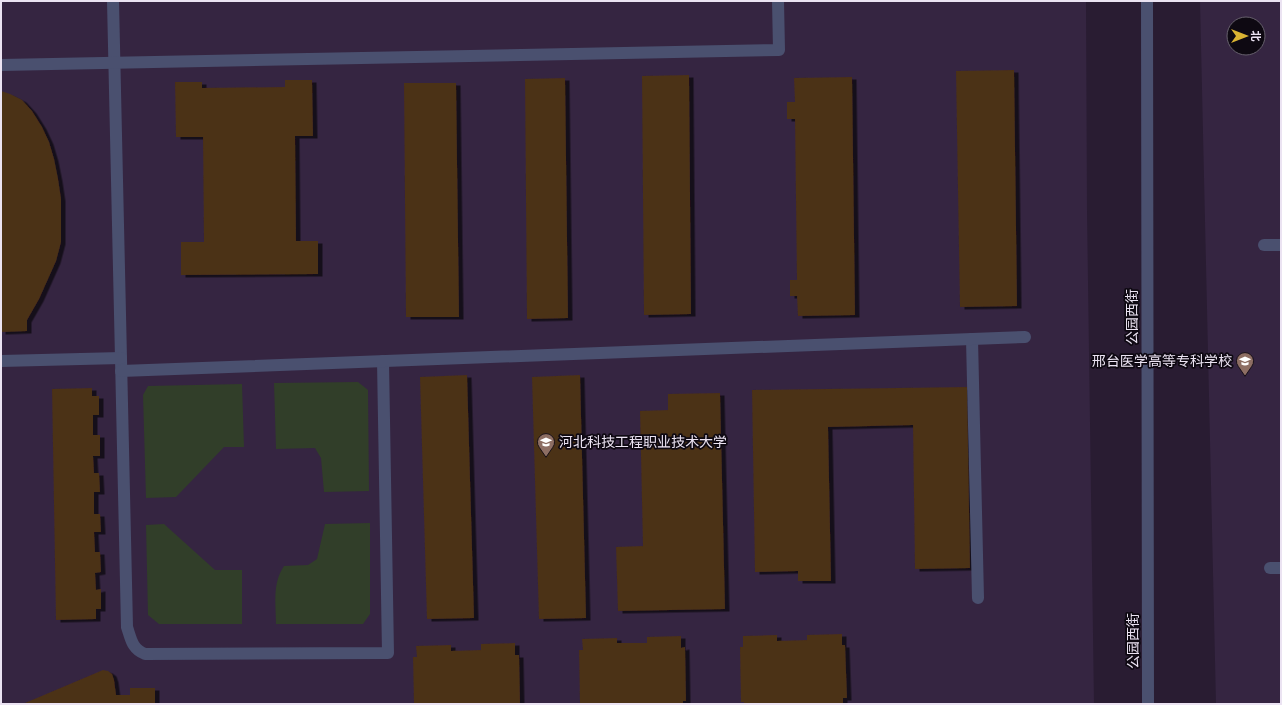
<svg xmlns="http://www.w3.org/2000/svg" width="1282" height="705" viewBox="0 0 1282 705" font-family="Jost,'Noto Sans SC',sans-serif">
<defs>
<filter id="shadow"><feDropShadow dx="4.5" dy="2.5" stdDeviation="0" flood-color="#0009"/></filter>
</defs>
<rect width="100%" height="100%" fill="#291c32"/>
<g fill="#352541" fill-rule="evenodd">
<path d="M1 1H1086L1087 211 1094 704H1Z"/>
<path d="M1200 1H1281V704H1216ZM1234 24H1258V48H1234Z"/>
</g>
<g fill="#313e29">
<path d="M358 382 368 390 369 491 324 492 321 458 315 448 276 449 274 383Z"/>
<path d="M242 384 244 447H224L176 497 146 498 143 395 148 386Z"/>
<path d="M370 523V614L363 624H276C276 604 272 584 284 566L308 565 317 559 325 524Z"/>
<path d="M164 524 215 570H242V624H159L148 615 146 525Z"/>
</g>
<g fill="#4b3019" filter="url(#shadow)">
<path d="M1014 70 1017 306 960 307 956 71Z"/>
<path d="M689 75 691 314 644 315 642 76Z"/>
<path d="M852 77 855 315 798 316 797 296H790V280H797L795 119H787V102H795L794 78Z"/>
<path d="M565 78 568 318 527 319 525 79Z"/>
<path d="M285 80H312L313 136H295L296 241H318V274L181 275V242H204L203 137H176L175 82H202V88L285 87Z"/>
<path d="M404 83H456L459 317H406Z"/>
<path d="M1 91 10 94 22 100 32 111 42 127 49 142 54 159 58 179 61 199V242L56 261 39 299 27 320V331L1 332Z"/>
<path d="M467 375 474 618 427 619 420 377Z"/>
<path d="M580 375 586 618 539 619 532 377Z"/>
<path d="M967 387 970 568 915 569 913 425 828 427 831 581H798V571L755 572 752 390Z"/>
<path d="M92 388V396H99V415H93V435H100V456H93L94 473H99L100 492H94V514H100L101 532H94L95 552H100L101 572 95 573 96 590 101 589V609H96V619L56 620 52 389Z"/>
<path d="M720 393 725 609 618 611 616 547 643 546 640 411 668 410V394Z"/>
<path d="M842 634V645H845L847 698H843V704H744V702H741L740 647H743V636L777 635V641L807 640V635Z"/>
<path d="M681 636V648L685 647 686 701H683V704H580L579 650H583L582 639 617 638V643H647V637Z"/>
<path d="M515 643V655H519L520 704H414L413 657H417L416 646 451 645V651L481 650V644Z"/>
<path d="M103 670 108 671 112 674 114 680 116 695H130V688H155V704H25V703Z"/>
</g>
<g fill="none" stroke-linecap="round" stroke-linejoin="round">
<g stroke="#4a506f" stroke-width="12">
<path d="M113 1 127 627C131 639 132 649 145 654L388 653 383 361"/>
<path d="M1147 1 1148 704"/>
<path d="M1 65 779 50 778 1"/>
<path d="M1264 245H1281"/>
<path d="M972 339 978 598"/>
<path d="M1 361 121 358"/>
<path d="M121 371 1025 337"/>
<path d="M1270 568H1281"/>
</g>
</g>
<defs>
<g id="university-pin" transform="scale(0.9)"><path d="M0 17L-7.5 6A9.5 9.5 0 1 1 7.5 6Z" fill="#8d6e63" stroke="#0e0912"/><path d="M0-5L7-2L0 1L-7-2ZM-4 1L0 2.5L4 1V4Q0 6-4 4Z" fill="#fff"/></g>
</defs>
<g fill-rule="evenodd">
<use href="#university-pin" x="1245" y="361"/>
<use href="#university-pin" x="546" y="442"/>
</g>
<g text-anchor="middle" stroke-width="3.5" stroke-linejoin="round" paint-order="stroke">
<g font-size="14" fill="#ebe3f2" stroke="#0e0912">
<text transform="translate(1132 317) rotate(-90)" y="5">公园西街</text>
<text transform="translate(1133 641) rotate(-90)" y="5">公园西街</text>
</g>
<g font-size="14" fill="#ebe3f2" stroke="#0e0912" text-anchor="end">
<text x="1232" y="366">邢台医学高等专科学校</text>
<text x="559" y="447" text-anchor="start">河北科技工程职业技术大学</text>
</g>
</g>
<rect width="1282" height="705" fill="none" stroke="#ebe3f2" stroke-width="4"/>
<g transform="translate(1246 36) rotate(90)"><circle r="19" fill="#0e0912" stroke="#66606c"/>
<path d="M0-3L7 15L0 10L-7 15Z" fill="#dab333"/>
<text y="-6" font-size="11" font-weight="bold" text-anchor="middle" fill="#ebe3f2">北</text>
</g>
</svg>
